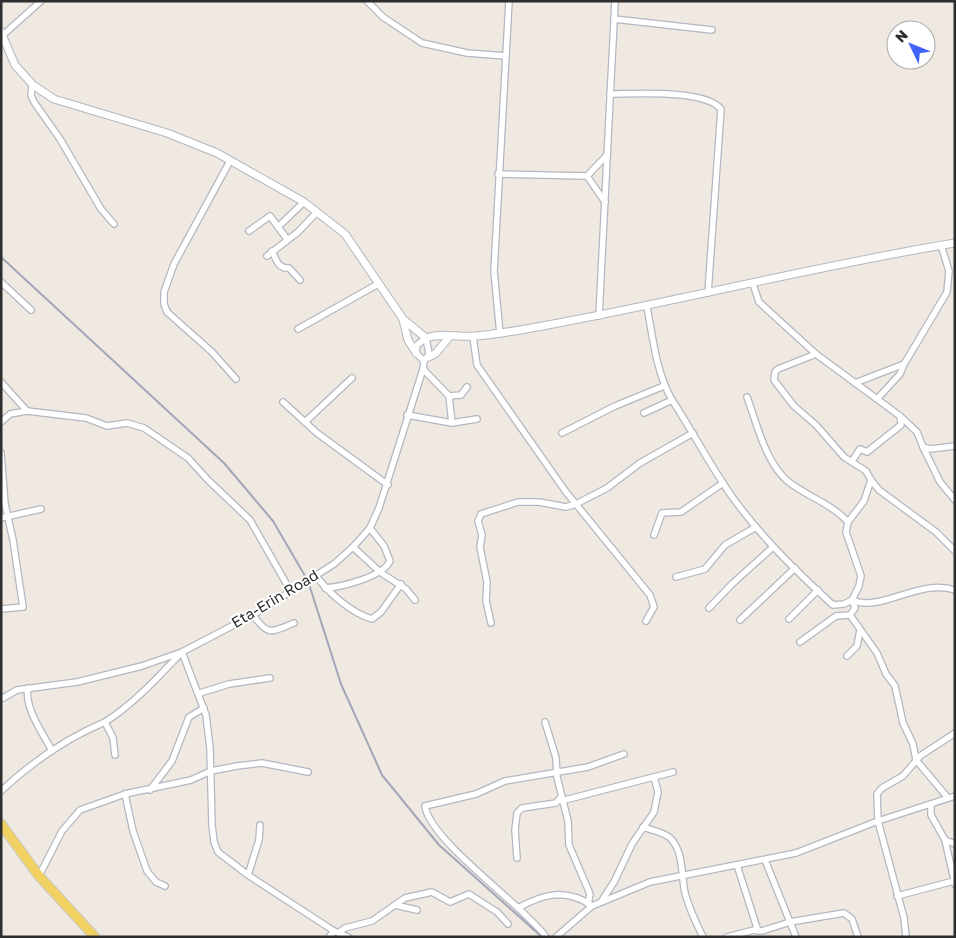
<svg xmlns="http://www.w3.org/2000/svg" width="956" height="938" viewBox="0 0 956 938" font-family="'Golos Text',sans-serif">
<rect width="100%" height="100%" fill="#efe9e1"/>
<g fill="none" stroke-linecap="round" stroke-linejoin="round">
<g stroke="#b4b7c1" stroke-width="8">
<g id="minor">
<path d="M367 1 383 17 422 43 467 53 506 56"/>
<path d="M614 19 712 30"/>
<path d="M3 35 41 1"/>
<path d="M32 84 31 95 34 102 60 139 101 209 114 224"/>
<path d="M610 94C635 94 705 89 721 109L708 293"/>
<path d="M230 161 174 264 164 292V304L167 312 212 352 236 379"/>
<path d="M498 174 587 176 607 155"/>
<path d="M587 176 605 202"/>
<path d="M278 227 304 202"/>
<path d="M249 231 270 216 287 239"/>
<path d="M272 251C276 259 278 269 289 268L300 280"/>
<path d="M267 256 298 232 317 212"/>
<path d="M1 282 31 310"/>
<path d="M753 284 759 302 816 354 900 416 917 432 923 447 930 449 955 446"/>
<path d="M647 307C653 338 656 372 672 400 693 432 711 467 733 498 762 538 797 572 833 605L844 604 852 600C880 613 920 578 955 590"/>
<path d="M599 316 615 1"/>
<path d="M298 329 378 284"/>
<path d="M500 334 494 271 509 1"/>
<path d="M473 337 477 365 566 492 650 595 654 607 646 621"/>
<path d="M426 338 429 354 424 361 416 353 417 345Z"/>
<path d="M423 369 449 396 452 423"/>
<path d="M1 382 27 411"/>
<path d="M855 383 904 364 909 356 947 292 949 271 941 245"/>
<path d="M449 396 461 395 467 387"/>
<path d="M747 397C757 424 766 465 790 483 809 497 833 505 848 522"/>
<path d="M878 398 900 374 904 364"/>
<path d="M283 402 317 433 388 485"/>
<path d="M644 413 672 400"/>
<path d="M407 415 452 423 477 419"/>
<path d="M1 422 10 414 27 411 86 418 107 426 127 423 144 428 188 458 208 480 250 520 290 590"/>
<path d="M305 422 352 378"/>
<path d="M562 433 615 406 664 386"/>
<path d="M923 447 940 482 955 500"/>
<path d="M1 453 5 504 13 540 23 607 1 609"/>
<path d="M852 461 860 449 867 452 901 425 900 416"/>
<path d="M871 480 879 490 936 532 955 551"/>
<path d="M1 518 41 509"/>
<path d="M654 535 662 513 681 512 723 483"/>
<path d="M353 547 380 572 406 589 415 600"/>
<path d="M316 576C329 593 351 613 372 619L381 612 401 584"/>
<path d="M676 577 705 569 725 545 756 527"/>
<path d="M325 588C341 587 383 577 390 561L384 546 370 528"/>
<path d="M709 608 732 584 773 547"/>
<path d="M253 615C269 637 271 632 294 623"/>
<path d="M850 615 877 653 886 674 895 686 903 723 913 744 916 760 948 798"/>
<path d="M789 619 818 590"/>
<path d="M740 620 795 568"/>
<path d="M491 623 486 601 487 582 480 547 482 535 478 521 481 514 518 502H539L566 507 576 504 607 488 640 463 693 433"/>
<path d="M800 642 836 616 850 615 855 608 852 600 859 586 861 576 846 532 848 522 864 501 871 480 866 471 844 457 816 425 794 406 774 380 775 372 778 369 816 354"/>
<path d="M847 656 857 646 860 630"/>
<path d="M28 688C24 708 43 733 52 751"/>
<path d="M200 693 229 684 270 678"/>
<path d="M1 699 17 690 77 682 142 666 182 652 253 615 334 564 353 547 370 528 379 508 423 369 424 361"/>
<path d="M545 722 556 758 557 777 568 821 569 845 590 894 588 904"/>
<path d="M115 755 113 738 105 722C134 704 159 676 182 652L206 715 210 748 212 825 214 842 218 852 248 875 334 931 348 937"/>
<path d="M150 790 172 761 189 717 204 708"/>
<path d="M1 791C31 763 67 738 105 722"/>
<path d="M125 794 133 831 147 871 156 882 165 886"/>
<path d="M561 801 673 772"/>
<path d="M931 804V815L945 840 955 884"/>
<path d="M643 827C651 830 662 832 669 837 684 850 681 875 685 893 689 908 696 923 703 937"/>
<path d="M945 840 955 844"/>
<path d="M517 858 515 830 517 813 522 808 556 803 561 797"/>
<path d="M765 860 796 937"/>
<path d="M737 865 758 931"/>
<path d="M248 875 259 840 260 825"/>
<path d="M39 876 62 831 80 810 125 794 191 780 211 771 237 766 262 763 308 772"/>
<path d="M897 896 954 881"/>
<path d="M601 902 614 882 632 844 654 812 658 792 654 777"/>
<path d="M395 905 417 910"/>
<path d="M518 908C543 894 566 888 591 905"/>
<path d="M338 933 345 928 372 921 405 898 432 892 450 902 469 894 497 912 508 924"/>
<path d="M329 937 334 931"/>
<path d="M546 937C522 904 430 841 425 806L476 794 505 781 588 767 624 754"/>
<path d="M556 937 592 906 650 882 796 853 878 821 955 796"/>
<path d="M727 937 754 930 762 931 790 922 844 913 852 919 858 937"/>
<path d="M906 937 904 918 878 821 877 794 882 788 903 776 920 756 955 733"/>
</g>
</g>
<g stroke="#b4b7c1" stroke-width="9">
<g id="tertiary">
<path d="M1 32 15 65 33 85 54 99 167 133 217 153 304 202 345 234 403 319 426 338C441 332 459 338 475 336 501 334 527 329 553 324 688 299 820 265 955 243"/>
<path d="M403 320 408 340 416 353"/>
<path d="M429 357 436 353 450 336"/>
</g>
</g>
<g stroke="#c9c9c9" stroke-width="11">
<path id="primary" d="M1 824 39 876 95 937"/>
</g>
<use href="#minor" stroke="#fff" stroke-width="5.5"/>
<use href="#tertiary" stroke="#fff" stroke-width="7"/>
<use href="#primary" stroke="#f2d163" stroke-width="9"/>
<path stroke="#a3a6b8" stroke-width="2" d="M1 257 224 463 273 521 308 581 341 684 382 775 439 845 542 937"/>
</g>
<g text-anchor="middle" stroke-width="4" stroke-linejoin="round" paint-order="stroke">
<g font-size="15" fill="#2e2e2e" stroke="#fff">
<text transform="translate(275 599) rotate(-31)" y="5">Eta-Erin Road</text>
</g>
</g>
<rect width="956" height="938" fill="none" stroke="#2e2e2e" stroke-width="5"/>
<g transform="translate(911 45) rotate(313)"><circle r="24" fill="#ffffff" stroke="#ababab"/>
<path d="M0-4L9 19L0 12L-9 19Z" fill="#4264fb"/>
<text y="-8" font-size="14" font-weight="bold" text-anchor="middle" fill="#2e2e2e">N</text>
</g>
</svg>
